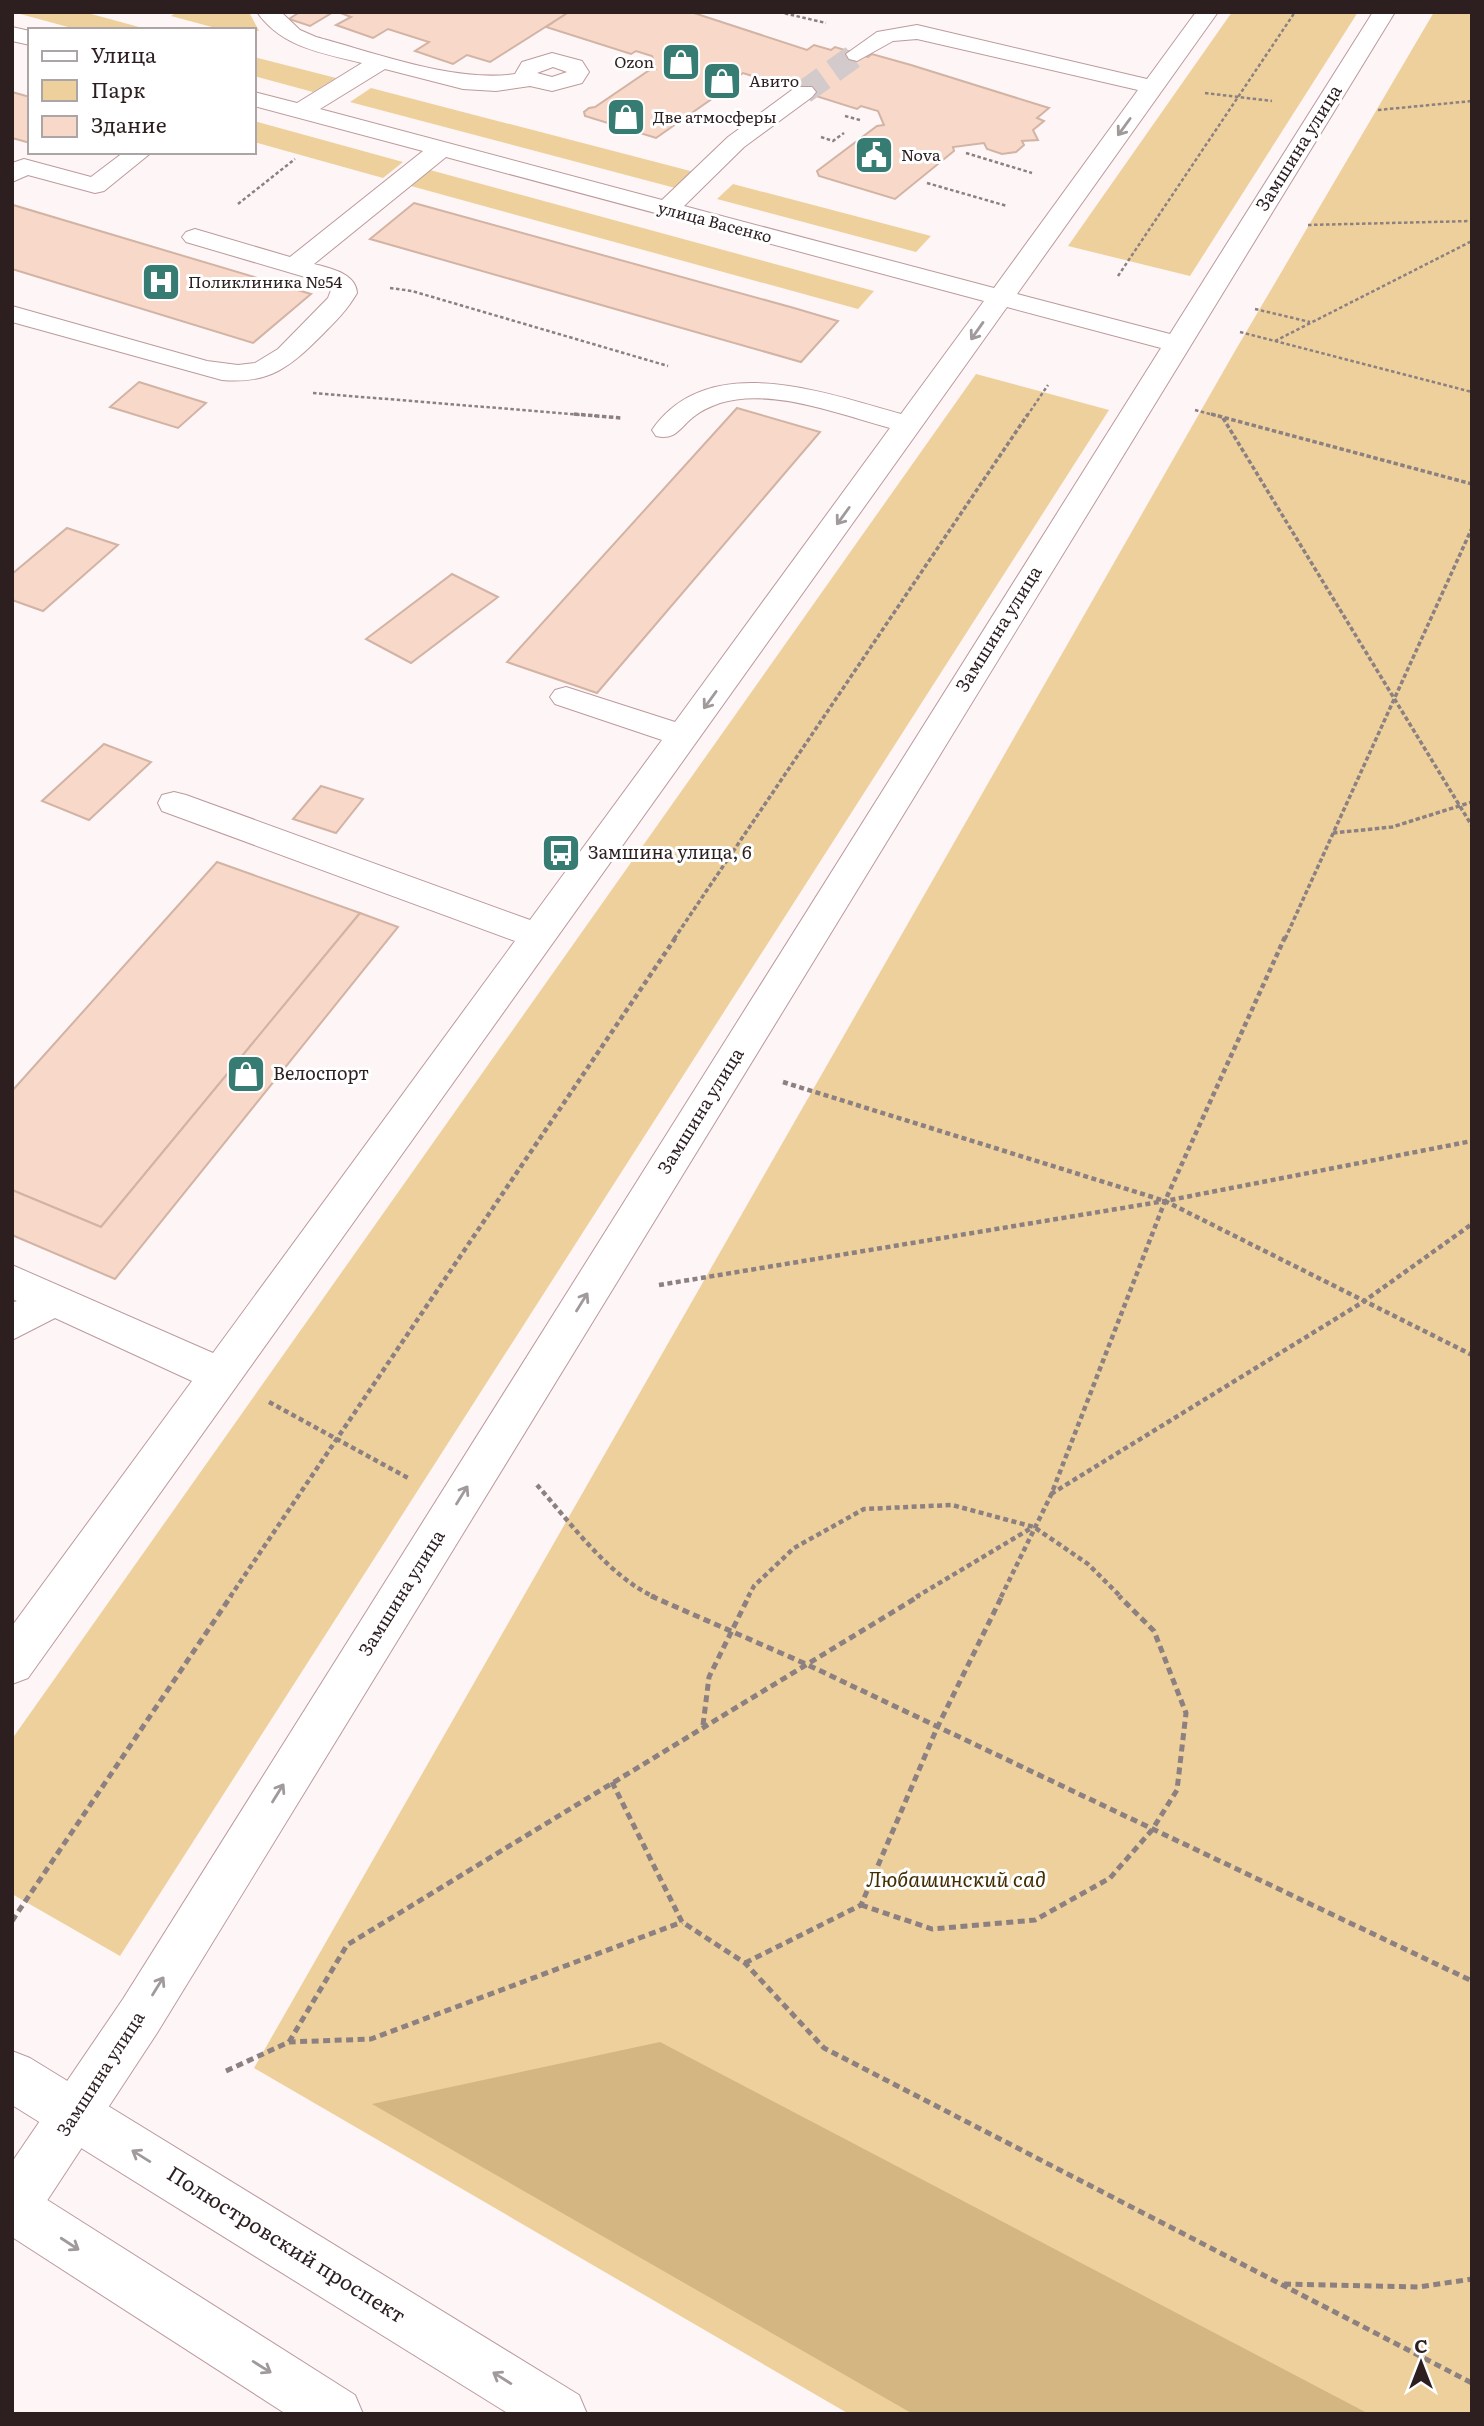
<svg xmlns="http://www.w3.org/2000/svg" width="1484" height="2426" viewBox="0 0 1484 2426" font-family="Literata,serif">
<rect width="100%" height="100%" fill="#fdf5f6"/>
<g fill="#eed09c">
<path d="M13 12H84L150 30H79Z"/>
<path d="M177 12H249L259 31 223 30 171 16Z"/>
<path d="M1232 12H1358L1190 276 1068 246Z"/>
<path d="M1434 12H1472V2414H849L254 2068 1235 351Z"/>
<path d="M254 57 336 78 313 92 254 76Z"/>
<path d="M371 88 698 173 679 189 350 102Z"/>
<path d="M254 121 403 162 383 178 254 142Z"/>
<path d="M430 170 874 291 858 309 411 186Z"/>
<path d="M733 184 931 236 916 252 717 199Z"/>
<path d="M976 374 1109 410 120 1956 12 1894V1739Z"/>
</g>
<path fill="#d3b682" d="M660 2042 1369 2414H913L372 2104Z"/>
<g fill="#f8d8c8" stroke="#d2b3a4" stroke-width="2">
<path d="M300 12H324L330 14 310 26 289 19Z"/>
<path d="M338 12H569L490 62 467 55 453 64 415 51 429 42 388 29 373 38 336 25 351 17Z"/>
<path d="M569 12H691L807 50 814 45 831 50 835 47 868 57 872 54 911 65 1049 108 1037 118 1044 121 1033 130 1038 140 1022 141 1024 145 1016 152 1002 154 987 149 984 143 953 147 954 151 895 199 819 176 817 171 877 126 884 125 878 111 861 106 857 109 743 73 732 81 733 84 656 138 585 116 584 112 589 108 595 107 651 69H656L652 56 636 51 631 54 546 27Z"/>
<path d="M12 92 30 97V143L12 138Z"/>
<path d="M414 203 794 308 838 321 801 362 370 239Z"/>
<path d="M12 206 13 205 311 294 253 343 12 269Z"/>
<path d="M139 382 206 403 178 428 110 407Z"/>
<path d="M737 408 820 432 597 693 507 662Z"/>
<path d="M67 528 118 545 43 611 12 600V574Z"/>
<path d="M452 574 498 597 411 663 366 639Z"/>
<path d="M104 744 151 762 89 820 42 801Z"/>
<path d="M321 786 363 799 336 833 293 819Z"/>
<path d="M217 862 360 913 101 1227 12 1190V1091Z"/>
<path d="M360 913 398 927 115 1279 12 1235V1190L101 1227Z"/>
</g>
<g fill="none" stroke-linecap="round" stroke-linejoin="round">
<path stroke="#d3cacb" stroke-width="24" stroke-dasharray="24 12" stroke-linecap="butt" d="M804 92 857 54"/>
<g stroke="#bd9a9d" stroke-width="2">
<g id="minor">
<path d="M257 12H281L300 30 316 37C376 53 455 83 515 74L522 62 552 53 582 61 589 72 582 83 552 91 530 86 496 91 463 89 385 69 320 109 662 200 728 137 796 87H812L816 92 812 97 744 147 684 206 994 288 1138 90 917 39 893 41 857 61 849 59 846 54 877 32 917 25 1147 79 1196 12H1218L1017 294 1170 334 1373 12H1395L157 2033 31 2225 13 2233 12 2162 123 1999 1161 348 1007 307 28 1678 12 1684V1626L192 1381 55 1318 12 1340V1303L17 1301 12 1299V1265L213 1353 515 941 162 811 158 803 162 795 174 792 186 795 530 920 662 740 555 704 550 697 555 690 566 687 675 722 890 428C841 415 771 387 720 403 712 406 702 410 696 415 680 426 677 441 656 436L652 430C708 349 825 393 901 414L984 301 446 157 314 264C329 268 356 273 357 293 348 309 335 322 322 335 290 367 270 384 222 380L12 322V306L207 361 238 365 255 363 278 349 328 298 331 290 322 282 186 242 182 237 186 232 195 229 290 257 423 151 254 106V92L297 103 362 63C323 53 282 48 257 12ZM553 67 567 72 552 77 537 73Z"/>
<path d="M12 27 30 31V45L12 41Z"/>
<path d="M124 152H152L104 191 95 193 28 175 12 182V163L24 159 91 177Z"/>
</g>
</g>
<g stroke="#bd9a9d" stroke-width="2">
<g id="major">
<path d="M12 2051 30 2058 579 2395 587 2414H509L12 2105Z"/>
<path d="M12 2181 30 2189 355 2395 363 2414H286L12 2237Z"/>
</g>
</g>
<g stroke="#8c8081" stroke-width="2.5" stroke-dasharray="3.5 2.5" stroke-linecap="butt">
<path d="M779 12 826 23"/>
<path d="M1205 93 1272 101"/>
<path d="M1378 110 1472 101"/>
<path d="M845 116 860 120"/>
<path d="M821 137 833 141 844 133"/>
<path d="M966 153 1032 173"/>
<path d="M927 183 1007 206"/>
<path d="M238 204 295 159"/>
<path d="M1308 225 1472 221"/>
<path d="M1118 276 1295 12"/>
<path d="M390 288 412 291 668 366"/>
<path d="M1255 309 1310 322"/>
<path d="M1240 332 1472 392"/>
<path d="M1275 341 1472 241"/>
<path d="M313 393 596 416"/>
<path d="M1195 410 1217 416"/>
<path d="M1027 416 1048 385"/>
</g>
<g stroke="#8c8081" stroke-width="3.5" stroke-dasharray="4.5 2.5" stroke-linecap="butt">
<path d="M574 414 621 418"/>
<path d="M1211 414 1472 484"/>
<path d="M1223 418 1472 826"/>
<path d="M1333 833 1392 827 1472 802"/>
<path d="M674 939 1028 414"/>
<path d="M1285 939 1472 528"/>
</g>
<g stroke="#8c8081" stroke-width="4.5" stroke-dasharray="5 3.5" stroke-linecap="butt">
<path d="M783 1082 1165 1201 1472 1355"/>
<path d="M659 1285 1165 1201 1472 1141"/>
<path d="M269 1402 408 1478"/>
<path d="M537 1485C570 1522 610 1578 655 1597"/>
<path d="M1051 1494 1363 1302 1472 1224"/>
<path d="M230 1597 676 937"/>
<path d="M748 1597 754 1586 794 1548 864 1509 952 1505 1034 1527 1088 1564 1121 1597"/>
<path d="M916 1597 1033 1527"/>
<path d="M1001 1597 1051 1495 1165 1201 1285 937"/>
</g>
<g stroke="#8c8081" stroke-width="5" stroke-dasharray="7 4.5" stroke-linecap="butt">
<path d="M651 1596 806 1664 1472 1981"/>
<path d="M703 1725 709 1677 749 1596"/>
<path d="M612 1782 682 1922 745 1963 824 2048 1472 2383"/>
<path d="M861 1905 932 1929 1035 1920 1110 1878 1152 1830 1177 1790 1186 1713 1154 1631 1119 1596"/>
<path d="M12 1921 231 1596"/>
<path d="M745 1963 861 1905 937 1728 1002 1596"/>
<path d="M289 2042 347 1945 919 1596"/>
<path d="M226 2071 289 2042 371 2039 682 1922"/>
<path d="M1284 2284 1419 2287 1472 2279"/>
</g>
<use href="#minor" fill="#fff" fill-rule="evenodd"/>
<use href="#major" fill="#fff" fill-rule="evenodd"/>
</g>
<defs><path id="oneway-shaft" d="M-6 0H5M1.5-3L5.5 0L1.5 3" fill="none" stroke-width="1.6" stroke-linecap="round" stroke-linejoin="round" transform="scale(1.75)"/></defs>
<g stroke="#a09a9b">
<use href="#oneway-shaft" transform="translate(1124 127) rotate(126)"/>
<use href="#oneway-shaft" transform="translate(977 331) rotate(125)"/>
<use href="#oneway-shaft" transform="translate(843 516) rotate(126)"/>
<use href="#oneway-shaft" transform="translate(710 700) rotate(126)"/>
<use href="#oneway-shaft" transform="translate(582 1302) rotate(-58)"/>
<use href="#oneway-shaft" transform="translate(462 1495) rotate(-58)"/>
<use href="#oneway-shaft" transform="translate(278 1793) rotate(-58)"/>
<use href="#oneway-shaft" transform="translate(158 1986) rotate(-58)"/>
<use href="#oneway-shaft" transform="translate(141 2156) rotate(-148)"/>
<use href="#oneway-shaft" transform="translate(70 2244) rotate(33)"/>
<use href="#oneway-shaft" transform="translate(262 2367) rotate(32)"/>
<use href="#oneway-shaft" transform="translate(502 2378) rotate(-148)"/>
</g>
<defs>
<g id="shop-square" transform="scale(2.0125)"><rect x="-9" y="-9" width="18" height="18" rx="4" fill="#367c72" stroke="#fff"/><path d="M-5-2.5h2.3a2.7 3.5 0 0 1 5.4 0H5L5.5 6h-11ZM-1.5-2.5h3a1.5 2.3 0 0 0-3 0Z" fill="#fff"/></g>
<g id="civic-square" transform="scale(2.0125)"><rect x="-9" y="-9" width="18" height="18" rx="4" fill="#367c72" stroke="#fff"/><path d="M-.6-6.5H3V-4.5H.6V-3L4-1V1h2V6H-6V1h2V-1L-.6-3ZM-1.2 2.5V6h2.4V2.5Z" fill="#fff"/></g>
<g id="hospital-square" transform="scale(2.0125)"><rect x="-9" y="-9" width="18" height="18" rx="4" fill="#367c72" stroke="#fff"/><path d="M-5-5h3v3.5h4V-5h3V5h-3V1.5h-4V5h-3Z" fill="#fff"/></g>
<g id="bus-square" transform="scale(2.0125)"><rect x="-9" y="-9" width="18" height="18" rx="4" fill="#367c72" stroke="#fff"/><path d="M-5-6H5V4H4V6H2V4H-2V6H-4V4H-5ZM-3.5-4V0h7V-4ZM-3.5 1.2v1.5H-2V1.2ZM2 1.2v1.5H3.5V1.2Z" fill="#fff"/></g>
</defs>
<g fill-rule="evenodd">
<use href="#shop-square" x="681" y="62"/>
<use href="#shop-square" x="722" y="81"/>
<use href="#shop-square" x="626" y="117"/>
<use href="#civic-square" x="874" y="155"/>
<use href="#hospital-square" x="161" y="282"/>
<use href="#bus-square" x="561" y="853"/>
<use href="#shop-square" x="246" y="1074"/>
</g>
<g text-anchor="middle" stroke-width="6" stroke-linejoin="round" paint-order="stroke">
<g font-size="16" fill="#2d1f20" stroke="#fff" text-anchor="start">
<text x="654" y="68" text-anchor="end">Ozon</text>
<text x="749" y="87">Авито</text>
<text x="653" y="123">Две атмосферы</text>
<text x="901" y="161">Nova</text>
<text x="188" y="288">Поликлиника №54</text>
</g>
<g font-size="16" fill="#2d1f20" stroke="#fff">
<text transform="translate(715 222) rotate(15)" y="6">улица Васенко</text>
</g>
<g font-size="18" fill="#2d1f20" stroke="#fff">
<text transform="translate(1299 148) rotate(-58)" y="6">Замшина улица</text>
<text transform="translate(999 629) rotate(-58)" y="6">Замшина улица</text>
<text transform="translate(701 1111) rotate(-58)" y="6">Замшина улица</text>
<text transform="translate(402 1593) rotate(-58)" y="6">Замшина улица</text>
<text transform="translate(101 2074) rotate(-57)" y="6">Замшина улица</text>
</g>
<g font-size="18" fill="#2d1f20" stroke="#fff" text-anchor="start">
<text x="588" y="859">Замшина улица, 6</text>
<text x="273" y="1080">Велоспорт</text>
</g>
<g font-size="21" font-style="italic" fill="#432e03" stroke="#fff">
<text x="956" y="1887">Любашинский сад</text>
</g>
<g font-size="21" fill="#2d1f20" stroke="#fff">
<text transform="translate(286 2245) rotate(32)" y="7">Полюстровский проспект</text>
</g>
</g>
<rect width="1484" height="2426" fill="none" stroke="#2d1f20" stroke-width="28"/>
<rect x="28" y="28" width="228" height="126" fill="#ffffff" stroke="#aba5a6" stroke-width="2"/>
<rect x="42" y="51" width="35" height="10" fill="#ffffff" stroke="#aba5a6" stroke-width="2"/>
<text x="91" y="63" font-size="21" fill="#2d1f20">Улица</text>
<rect x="42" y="80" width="35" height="21" fill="#eed09c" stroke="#aba5a6" stroke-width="2"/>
<text x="91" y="98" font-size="21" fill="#2d1f20">Парк</text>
<rect x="42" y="116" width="35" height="21" fill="#f8d8c8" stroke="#aba5a6" stroke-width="2"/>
<text x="91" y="133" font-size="21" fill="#2d1f20">Здание</text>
<g transform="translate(1421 2363)" stroke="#ffffff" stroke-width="5" paint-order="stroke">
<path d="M0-5L12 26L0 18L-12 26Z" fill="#2d1f20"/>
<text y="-10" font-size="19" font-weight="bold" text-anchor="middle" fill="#2d1f20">С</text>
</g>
</svg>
